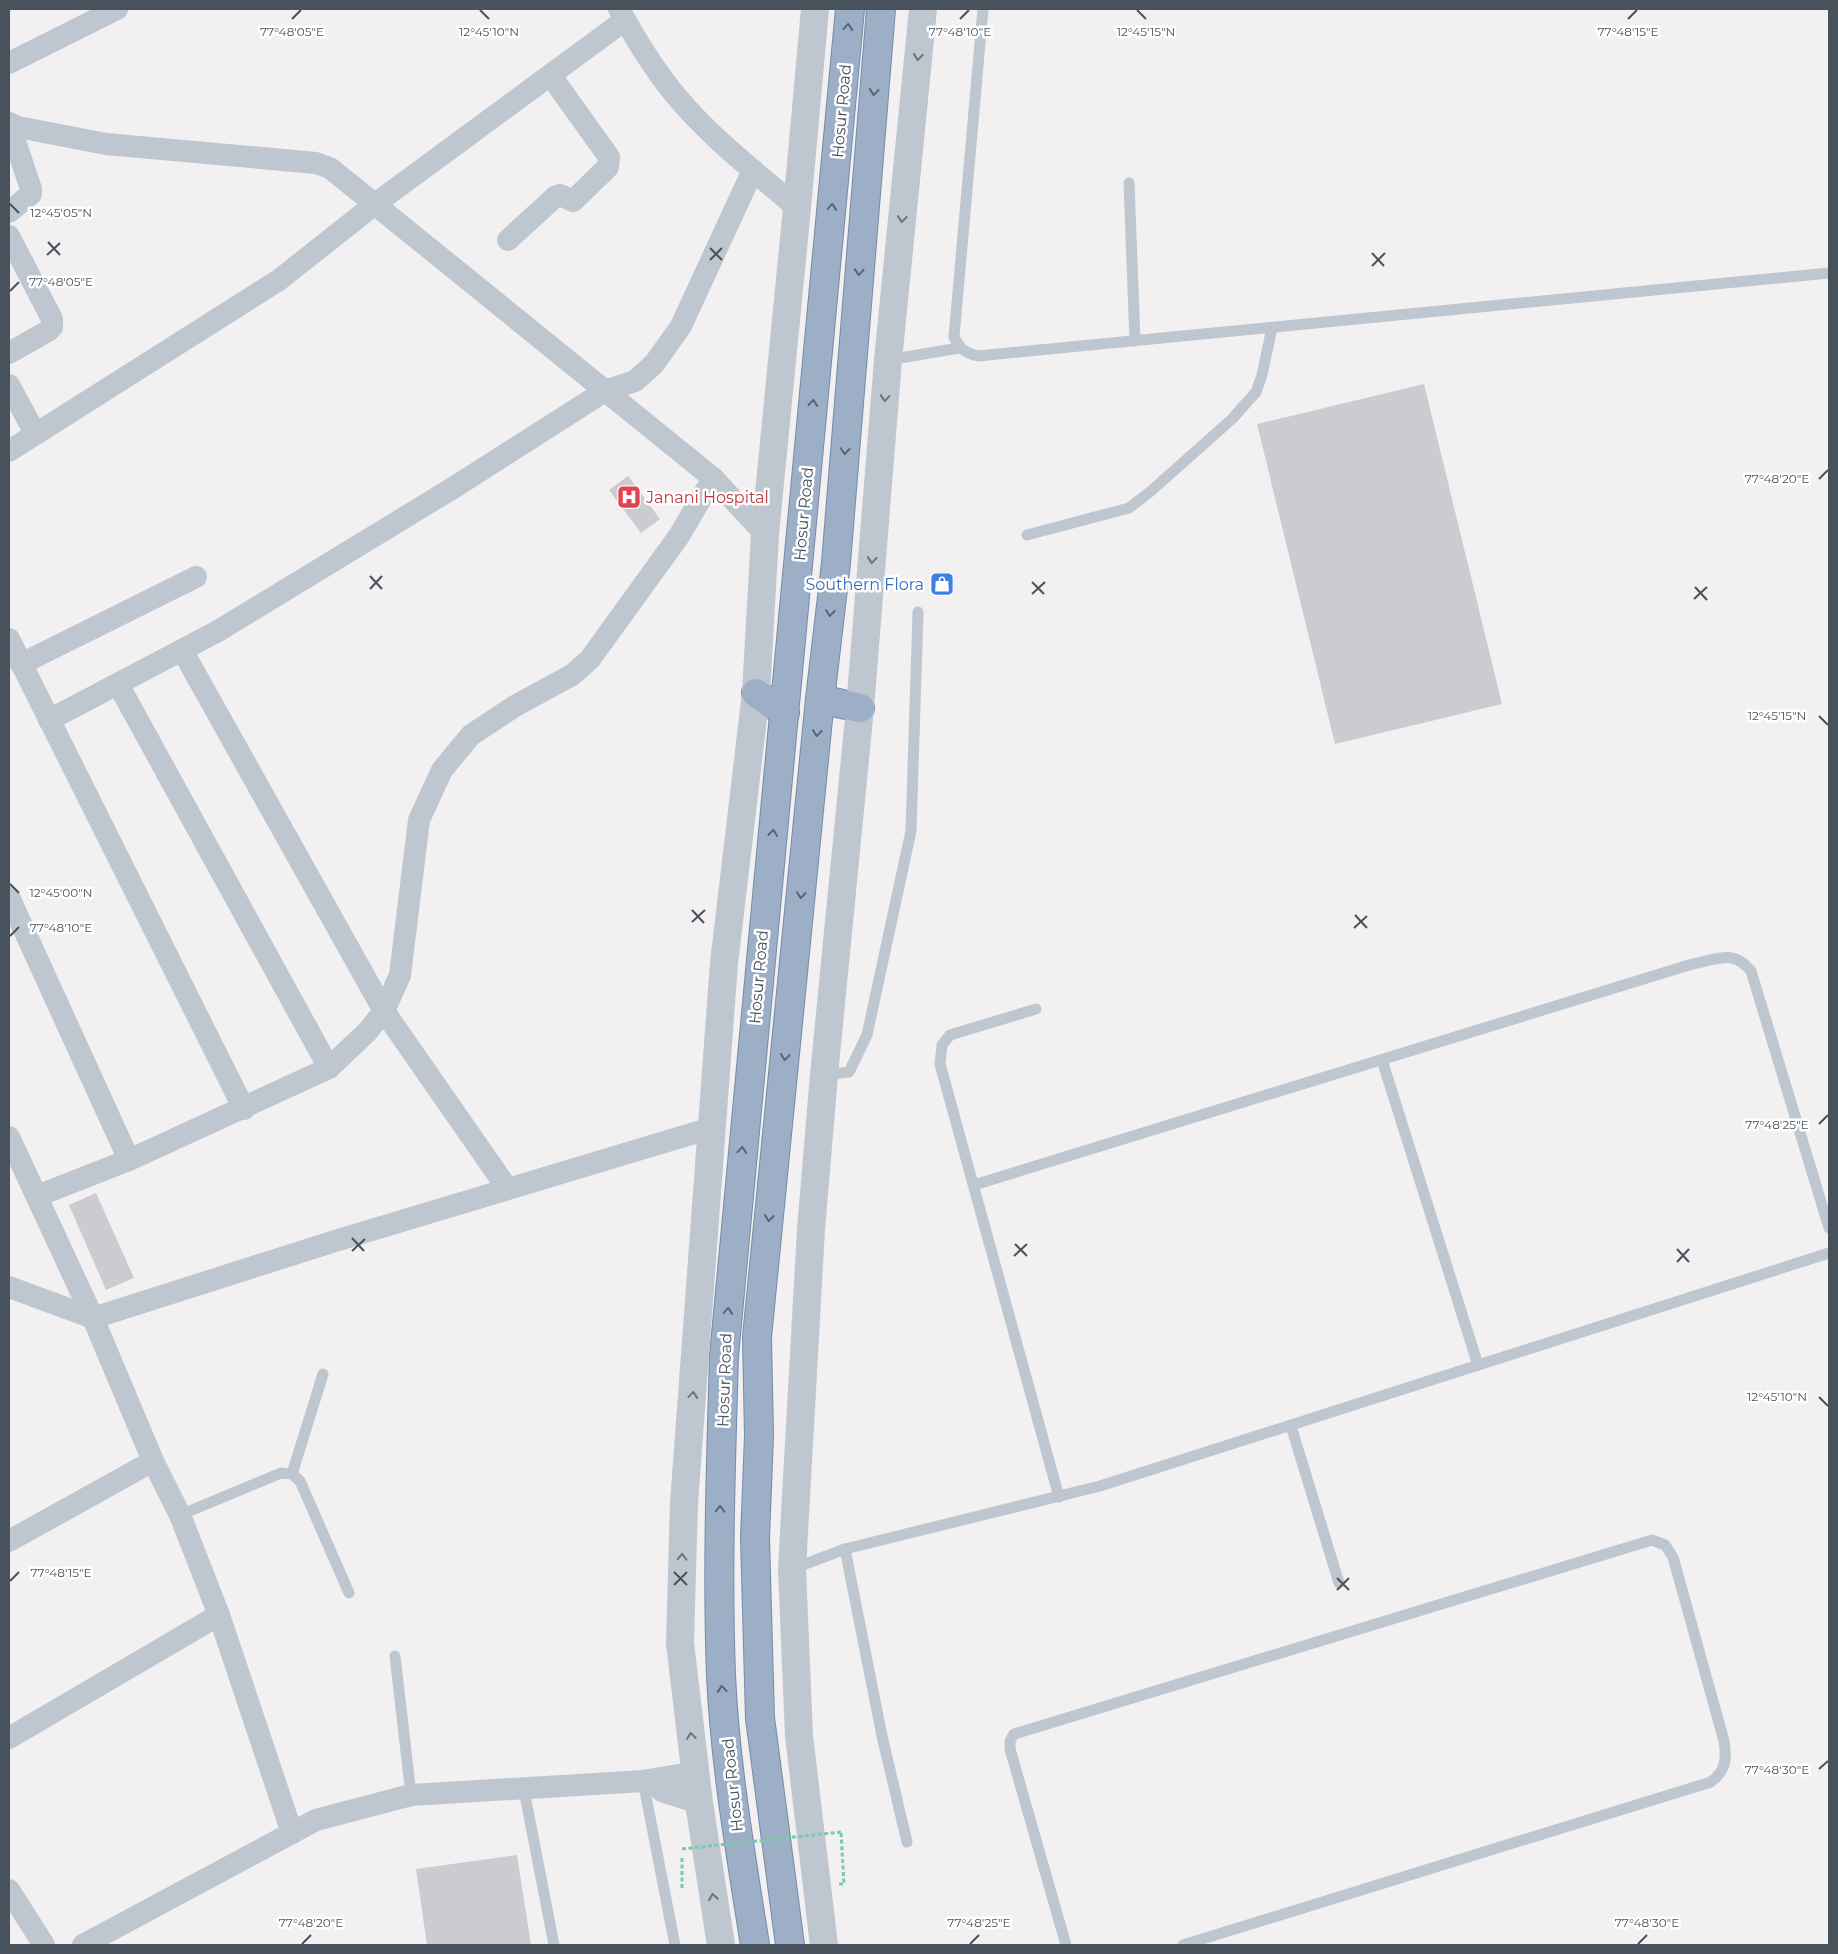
<svg xmlns="http://www.w3.org/2000/svg" width="1838" height="1954" viewBox="0 0 1838 1954" font-family="Montserrat,sans-serif">
<rect width="100%" height="100%" fill="#f2f0f0"/>
<g fill="#caccd2">
<path d="M1424 384 1502 704 1335 744 1257 424Z"/>
<path d="M628 476 660 519 641 533 609 490Z"/>
<path d="M96 1193 134 1278 106 1290 69 1205Z"/>
<path d="M517 1855 531 1945H427L416 1869Z"/>
</g>
<g fill="none" stroke-linecap="round" stroke-linejoin="round">
<g stroke="#748ba9" stroke-width="30">
<g id="trunk">
<path d="M756 693 785 713"/>
<path d="M820 699 860 708"/>
<path d="M755 1945C741 1856 725 1765 721 1675 717 1569 721 1462 724 1356L850 9"/>
<path d="M790 1945 760 1718 755 1538 759 1436 757 1337 820 699 836 563 881 9"/>
</g>
</g>
<g stroke="#78cca8" stroke-width="3" stroke-dasharray="4 2.5" stroke-linecap="butt">
<path d="M682 1858V1889"/>
<path d="M839 1884H844L841 1832"/>
</g>
<g stroke="#bec7cf" stroke-width="11">
<path d="M983 9 954 337C960 349 965 353 978 356L1829 273"/>
<path d="M1129 183 1135 341"/>
<path d="M888 360 959 348"/>
<path d="M1027 535 1129 508 1151 491 1232 419 1256 392 1262 375 1272 328"/>
<path d="M1036 1009 950 1035 942 1045 940 1064 1059 1497"/>
<path d="M1382 1060 1478 1365"/>
<path d="M824 1075 849 1072 867 1035 911 831 918 612"/>
<path d="M974 1185 1689 965C1716 960 1732 948 1751 971L1829 1228"/>
<path d="M1291 1426 1339 1583"/>
<path d="M292 1474 323 1374"/>
<path d="M180 1515 281 1473 292 1474 300 1481 349 1593"/>
<path d="M845 1549 882 1736 907 1842"/>
<path d="M792 1569 845 1549 1100 1486 1829 1253"/>
<path d="M395 1656 411 1795"/>
<path d="M643 1781 675 1945"/>
<path d="M524 1790 554 1945"/>
<path d="M1066 1945 1010 1749V1741L1014 1734 1652 1540 1665 1545 1673 1557 1724 1741C1727 1760 1726 1770 1711 1782L1183 1945"/>
</g>
<g stroke="#bec7cf" stroke-width="22">
<path d="M619 9C636 40 655 71 677 97 712 139 757 173 797 208"/>
<path d="M9 63 117 9"/>
<path d="M9 123 18 127 106 144 316 163 330 168 713 478 765 534"/>
<path d="M9 212 31 194V189L9 123"/>
<path d="M9 236 52 319V327L48 331 9 353"/>
<path d="M508 240 555 197 560 195 573 201 608 167 609 157 551 76"/>
<path d="M9 385 35 433"/>
<path d="M9 451 279 280 375 204 625 20"/>
<path d="M9 639 244 1109"/>
<path d="M182 650 384 1011 507 1188"/>
<path d="M21 664 196 577"/>
<path d="M118 684 329 1068"/>
<path d="M49 720 218 631 453 488 605 391 635 381 654 364 681 326 753 170"/>
<path d="M9 897 129 1160"/>
<path d="M9 1137 93 1318"/>
<path d="M37 1196 129 1160 329 1068 368 1031 384 1011 400 975 419 820 442 770 471 735 515 706 572 675 590 659 679 536 713 478"/>
<path d="M9 1287 93 1318"/>
<path d="M153 1461 93 1318 335 1241 711 1128"/>
<path d="M9 1541 153 1461 180 1515 219 1615 9 1738"/>
<path d="M219 1615 292 1833"/>
<path d="M650 1780 662 1791 699 1803"/>
<path d="M9 1890 44 1945"/>
<path d="M83 1945 316 1820 411 1795 643 1781 696 1772"/>
</g>
<g stroke="#bec7cf" stroke-width="28">
<path d="M721 1945 699 1803 680 1643 684 1503 724 963 756 693 765 534 797 208 815 9"/>
<path d="M824 1945 799 1736 792 1569 811 1229 824 1075 860 708 888 360 923 9"/>
</g>
<use href="#trunk" stroke="#9dafc6" stroke-width="28"/>
<path stroke="#78cca8" stroke-width="3" stroke-dasharray="4 2.5" stroke-linecap="butt" d="M682 1849 841 1832"/>
</g>
<defs><path id="oneway-chevron" d="M-2-3.5L2.5 0L-2 3.5" fill="none" stroke-width="1.6" stroke-linecap="round" stroke-linejoin="round" transform="scale(1.25)"/></defs>
<g stroke="#596572">
<use href="#oneway-chevron" transform="translate(848 27) rotate(-85)"/>
<use href="#oneway-chevron" transform="translate(874 92) rotate(95)"/>
<use href="#oneway-chevron" transform="translate(832 207) rotate(-85)"/>
<use href="#oneway-chevron" transform="translate(859 272) rotate(94)"/>
<use href="#oneway-chevron" transform="translate(813 403) rotate(-85)"/>
<use href="#oneway-chevron" transform="translate(845 451) rotate(94)"/>
<use href="#oneway-chevron" transform="translate(830 613) rotate(97)"/>
<use href="#oneway-chevron" transform="translate(817 733) rotate(96)"/>
<use href="#oneway-chevron" transform="translate(773 833) rotate(-84)"/>
<use href="#oneway-chevron" transform="translate(801 895) rotate(96)"/>
<use href="#oneway-chevron" transform="translate(785 1057) rotate(96)"/>
<use href="#oneway-chevron" transform="translate(742 1150) rotate(-85)"/>
<use href="#oneway-chevron" transform="translate(769 1218) rotate(96)"/>
<use href="#oneway-chevron" transform="translate(728 1311) rotate(-85)"/>
<use href="#oneway-chevron" transform="translate(720 1509) rotate(-89)"/>
<use href="#oneway-chevron" transform="translate(722 1689) rotate(-95)"/>
</g>
<g stroke="#6b757f">
<use href="#oneway-chevron" transform="translate(918 57) rotate(96)"/>
<use href="#oneway-chevron" transform="translate(902 219) rotate(96)"/>
<use href="#oneway-chevron" transform="translate(885 398) rotate(95)"/>
<use href="#oneway-chevron" transform="translate(872 560) rotate(95)"/>
<use href="#oneway-chevron" transform="translate(693 1395) rotate(-85)"/>
<use href="#oneway-chevron" transform="translate(682 1557) rotate(-89)"/>
<use href="#oneway-chevron" transform="translate(691 1736) rotate(-97)"/>
<use href="#oneway-chevron" transform="translate(713 1897) rotate(-99)"/>
</g>
<path fill="none" stroke="#48525d" stroke-width="2" d="M480 10 489 19M1137 10 1146 19M292 19 301 10M960 19 969 10M1628 19 1637 10M10 204 19 213M48 242 60 255M710 248 722 260M1372 253 1384 266M47 255 60 243M710 260 722 248M1372 266 1385 253M10 291 19 282M1819 479 1828 470M370 576 382 589M1032 582 1044 594M1695 587 1707 600M370 589 382 576M1032 594 1045 582M1694 599 1707 587M1819 716 1828 725M10 884 19 893M692 910 704 923M1355 915 1367 928M692 922 705 910M1354 928 1367 916M10 936 19 927M1819 1124 1828 1115M352 1238 364 1251M1015 1244 1027 1256M1677 1249 1689 1262M352 1251 365 1239M1014 1256 1027 1244M1677 1262 1689 1249M1819 1397 1828 1406M674 1572 687 1585M1337 1578 1349 1590M10 1581 19 1572M674 1585 687 1572M1337 1590 1349 1578M1819 1769 1828 1761M302 1944 311 1935M970 1944 979 1935M1638 1944 1647 1935"/>
<defs>
<g id="hospital-square" transform="scale(1.25)"><rect x="-9" y="-9" width="18" height="18" rx="4" fill="#e0444e" stroke="#fff"/><path d="M-5-5h3v3.5h4V-5h3V5h-3V1.5h-4V5h-3Z" fill="#fff"/></g>
<g id="shop-square" transform="scale(1.25)"><rect x="-9" y="-9" width="18" height="18" rx="4" fill="#3f7fe0" stroke="#fff"/><path d="M-5-2.5h2.3a2.7 3.5 0 0 1 5.4 0H5L5.5 6h-11ZM-1.5-2.5h3a1.5 2.3 0 0 0-3 0Z" fill="#fff"/></g>
</defs>
<g fill-rule="evenodd">
<use href="#hospital-square" x="629" y="497"/>
<use href="#shop-square" x="942" y="584"/>
</g>
<g text-anchor="middle" stroke-width="5" stroke-linejoin="round" paint-order="stroke">
<g font-size="16" fill="#48525d" stroke="#fff">
<text transform="translate(841 111) rotate(-85)" y="6">Hosur Road</text>
<text transform="translate(803 514) rotate(-85)" y="6">Hosur Road</text>
<text transform="translate(758 977) rotate(-85)" y="6">Hosur Road</text>
<text transform="translate(724 1380) rotate(-88)" y="6">Hosur Road</text>
<text transform="translate(732 1785) rotate(-96)" y="6">Hosur Road</text>
</g>
<g font-size="16" fill="#be3a42" stroke="#fff" text-anchor="start">
<text x="646" y="503">Janani Hospital</text>
</g>
<g font-size="16" fill="#366cbe" stroke="#fff" text-anchor="end">
<text x="924" y="590">Southern Flora</text>
</g>
</g>
<g font-size="12" text-anchor="middle" fill="#48525d" stroke="#fff" stroke-width="5" stroke-linejoin="round" paint-order="stroke">
<text x="292" y="36">77°48'05"E</text>
<text x="960" y="36">77°48'10"E</text>
<text x="1628" y="36">77°48'15"E</text>
<text x="489" y="36">12°45'10"N</text>
<text x="1146" y="36">12°45'15"N</text>
<text x="61" y="217">12°45'05"N</text>
<text x="61" y="286">77°48'05"E</text>
<text x="1777" y="483">77°48'20"E</text>
<text x="1777" y="720">12°45'15"N</text>
<text x="61" y="897">12°45'00"N</text>
<text x="61" y="932">77°48'10"E</text>
<text x="1777" y="1129">77°48'25"E</text>
<text x="1777" y="1401">12°45'10"N</text>
<text x="61" y="1577">77°48'15"E</text>
<text x="1777" y="1774">77°48'30"E</text>
<text x="311" y="1927">77°48'20"E</text>
<text x="979" y="1927">77°48'25"E</text>
<text x="1647" y="1927">77°48'30"E</text>
</g>
<rect width="1838" height="1954" fill="none" stroke="#48525d" stroke-width="20"/>
</svg>
